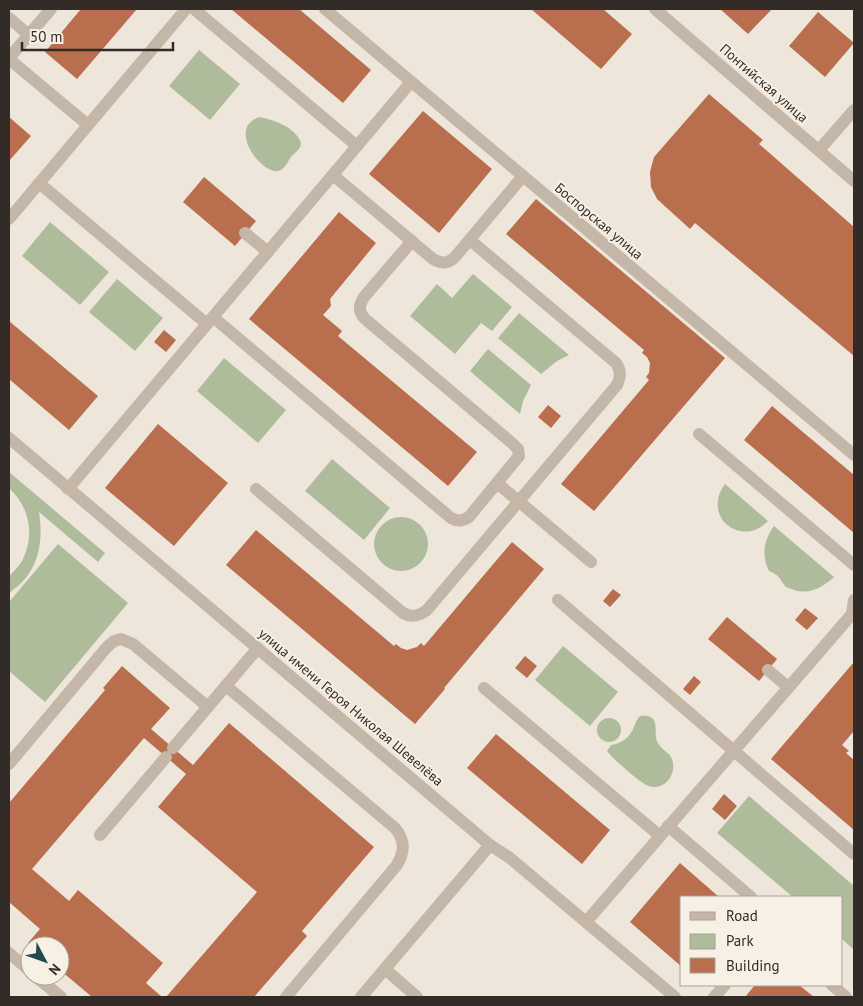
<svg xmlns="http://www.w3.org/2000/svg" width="863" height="1006" viewBox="0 0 863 1006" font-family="'PT Sans',sans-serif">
<rect width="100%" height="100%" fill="#eee6da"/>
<g fill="#afbc9b">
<path d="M199 50 240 84 210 120 169 86Z"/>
<path d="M260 117C276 121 293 126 301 142 301 150 296 151 291 157 288 161 286 167 281 170 265 180 224 127 260 117Z"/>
<path d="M50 222 109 272 80 305 22 256Z"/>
<path d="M473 274 512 307 492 331 481 323 455 354 410 316 437 284 452 298Z"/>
<path d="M117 279 163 318 135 351 89 312Z"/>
<path d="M519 313 569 355 557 361 541 374 498 338Z"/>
<path d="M488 349 531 385 523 401 520 414 470 371Z"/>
<path d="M224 358 286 410 258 443 197 391Z"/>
<path d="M332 459 390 508 364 540 305 491Z"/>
<path d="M9 472 105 553 98 562 39 512C44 544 38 574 9 593 9 588 7 581 9 577 12 572 20 566 23 559 35 534 29 506 9 488Z"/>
<path d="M725 484 768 521C741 549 701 516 725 484Z"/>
<circle cx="401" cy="544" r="27"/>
<path d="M774 526 834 577C823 587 810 595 794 590 792 589 788 588 786 587 779 579 781 576 769 571 761 555 764 540 774 526Z"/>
<path d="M58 544 128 603 45 702 9 671V602Z"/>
<path d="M563 646 618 692 590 726 535 680Z"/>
<path d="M640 716C663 713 652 733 658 743 661 749 668 752 671 757 679 772 665 792 649 786 641 784 612 758 607 751L611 745C619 744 628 739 632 731 635 726 635 721 640 716Z"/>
<circle cx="609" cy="730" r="12"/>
<path d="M749 796 854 886V950L842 939V897H793L717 833Z"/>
</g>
<g fill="#b96e4d">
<path d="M81 9H137L77 79 45 52Z"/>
<path d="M231 9H299L371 70 343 103Z"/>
<path d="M531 9H603L632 34 601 69Z"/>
<path d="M720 9H772L748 34Z"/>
<path d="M818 12 854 43 825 77 789 46Z"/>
<path d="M709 94 763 140 759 144 854 227V356L695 223 690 229 657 199 651 187 650 172 654 157Z"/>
<path d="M423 111 492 169 439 233 369 174Z"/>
<path d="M9 117 31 136 9 161Z"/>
<path d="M204 177 256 221 235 246 183 202Z"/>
<path d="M536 199 725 358 594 511 561 484 649 380 646 377 649 373 650 363 647 357 642 353 644 350 506 234Z"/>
<path d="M339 212 376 243 330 299 331 306 323 315 342 331 338 336 477 452 448 486 249 319Z"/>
<path d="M9 321 98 396 69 430 9 379Z"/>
<path d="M164 330 176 340 166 352 154 342Z"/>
<path d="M548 405 561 416 551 428 538 417Z"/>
<path d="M772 406 854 475V533L744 440Z"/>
<path d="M158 424 228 483 174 546 105 488Z"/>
<path d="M256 530 394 646 396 644 401 648 407 650 417 647 421 643 424 646 512 542 544 569 444 688 445 689 415 724 226 565Z"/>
<path d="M613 589 621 595 610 607 603 601Z"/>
<path d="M805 608 818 618 807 630 795 620Z"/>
<path d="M727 617 777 659 759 681 708 639Z"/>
<path d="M525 656 537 666 527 678 515 668Z"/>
<path d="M854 662V731L842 745 849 751 846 753 854 760V830L771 759Z"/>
<path d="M122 666 170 708 151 729 193 765 229 723 374 847 302 931 307 936 254 997H166L257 892 158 807 186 774 144 738 32 869 69 901 78 890 163 963 146 983 162 997H92L60 970V946H32L28 943 40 929 9 902V803L105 690 103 688Z"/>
<path d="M694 676 701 682 690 695 683 689Z"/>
<path d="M496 734 610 830 582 864 467 768Z"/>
<path d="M724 794 737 806 725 820 712 809Z"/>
<path d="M680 863 719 897H682V967L630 922Z"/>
<path d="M755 985H799L814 997H745Z"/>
</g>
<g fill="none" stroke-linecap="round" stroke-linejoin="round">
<g stroke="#c5b7a7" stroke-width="12">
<path d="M194 9 357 146"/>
<path d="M9 18 29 35"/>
<path d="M9 58 51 9"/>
<path d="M9 59 88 125"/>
<path d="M333 175 433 259C442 264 448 264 455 257L523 176"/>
<path d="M39 183 207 324"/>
<path d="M9 219 186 9"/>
<path d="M245 233 268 252"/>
<path d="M213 317 451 518C458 522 462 521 469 517L519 456 518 449 513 444 364 318C358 310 359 305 364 297L412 241"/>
<path d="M699 434 854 565"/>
<path d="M497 483 591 562"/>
<path d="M68 489 411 82"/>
<path d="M256 489 403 613C412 618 419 616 427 610L617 385C621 376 621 371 616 363L470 240"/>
<path d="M558 600 854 854"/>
<path d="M768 670 788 687"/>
<path d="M226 686 395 828C405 840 405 851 397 865L286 997"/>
<path d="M484 688 660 836"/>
<path d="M173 748 258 648"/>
<path d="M9 764 107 647 114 641 121 639 133 644 208 707"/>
<path d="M668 826 751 897"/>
<path d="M100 835 166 757"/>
<path d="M586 922 852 614 854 600"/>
<path d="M9 953 30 971"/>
<path d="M385 969 417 997"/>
<path d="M35 976 61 997"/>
<path d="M832 985 846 997"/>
<path d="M714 997 725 985"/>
</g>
<g stroke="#c5b7a7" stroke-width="12">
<path d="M325 9 854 455"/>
<path d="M655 9 854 181"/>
<path d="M819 150 854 110"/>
<path d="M9 438 490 845 510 858 675 997"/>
<path d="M361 997 490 845"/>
</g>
</g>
<g text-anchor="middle" stroke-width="4" stroke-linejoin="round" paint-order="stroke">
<g font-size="14" fill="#322b27" stroke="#f7f0e5">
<text transform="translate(764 83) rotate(41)" y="5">Понтийская улица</text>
<text transform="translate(599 221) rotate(40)" y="5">Боспорская улица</text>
<text transform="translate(351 707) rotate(40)" y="5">улица имени Героя Николая Шевелёва</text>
</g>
</g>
<rect width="863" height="1006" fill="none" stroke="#322b27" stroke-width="20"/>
<rect x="680" y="896" width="162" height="90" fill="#f7f0e5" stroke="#a8a199"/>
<rect x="690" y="912" width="25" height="8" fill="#c5b7a7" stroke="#a8a199"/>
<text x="726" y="921" font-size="15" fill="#322b27">Road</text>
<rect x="690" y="934" width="25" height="15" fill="#afbc9b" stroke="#a8a199"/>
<text x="726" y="946" font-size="15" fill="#322b27">Park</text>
<rect x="690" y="958" width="25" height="15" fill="#b96e4d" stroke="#a8a199"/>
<text x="726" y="971" font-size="15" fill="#322b27">Building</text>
<g transform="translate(45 961) rotate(131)"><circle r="24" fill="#f7f0e5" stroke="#a8a199"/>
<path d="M0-4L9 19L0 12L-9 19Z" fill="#21494f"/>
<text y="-8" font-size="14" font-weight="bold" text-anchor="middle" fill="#322b27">N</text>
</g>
<path d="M22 42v8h151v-8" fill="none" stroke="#322b27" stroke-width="2.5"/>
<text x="30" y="42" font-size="15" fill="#322b27" stroke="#f7f0e5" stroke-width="4" paint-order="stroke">50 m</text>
</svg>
